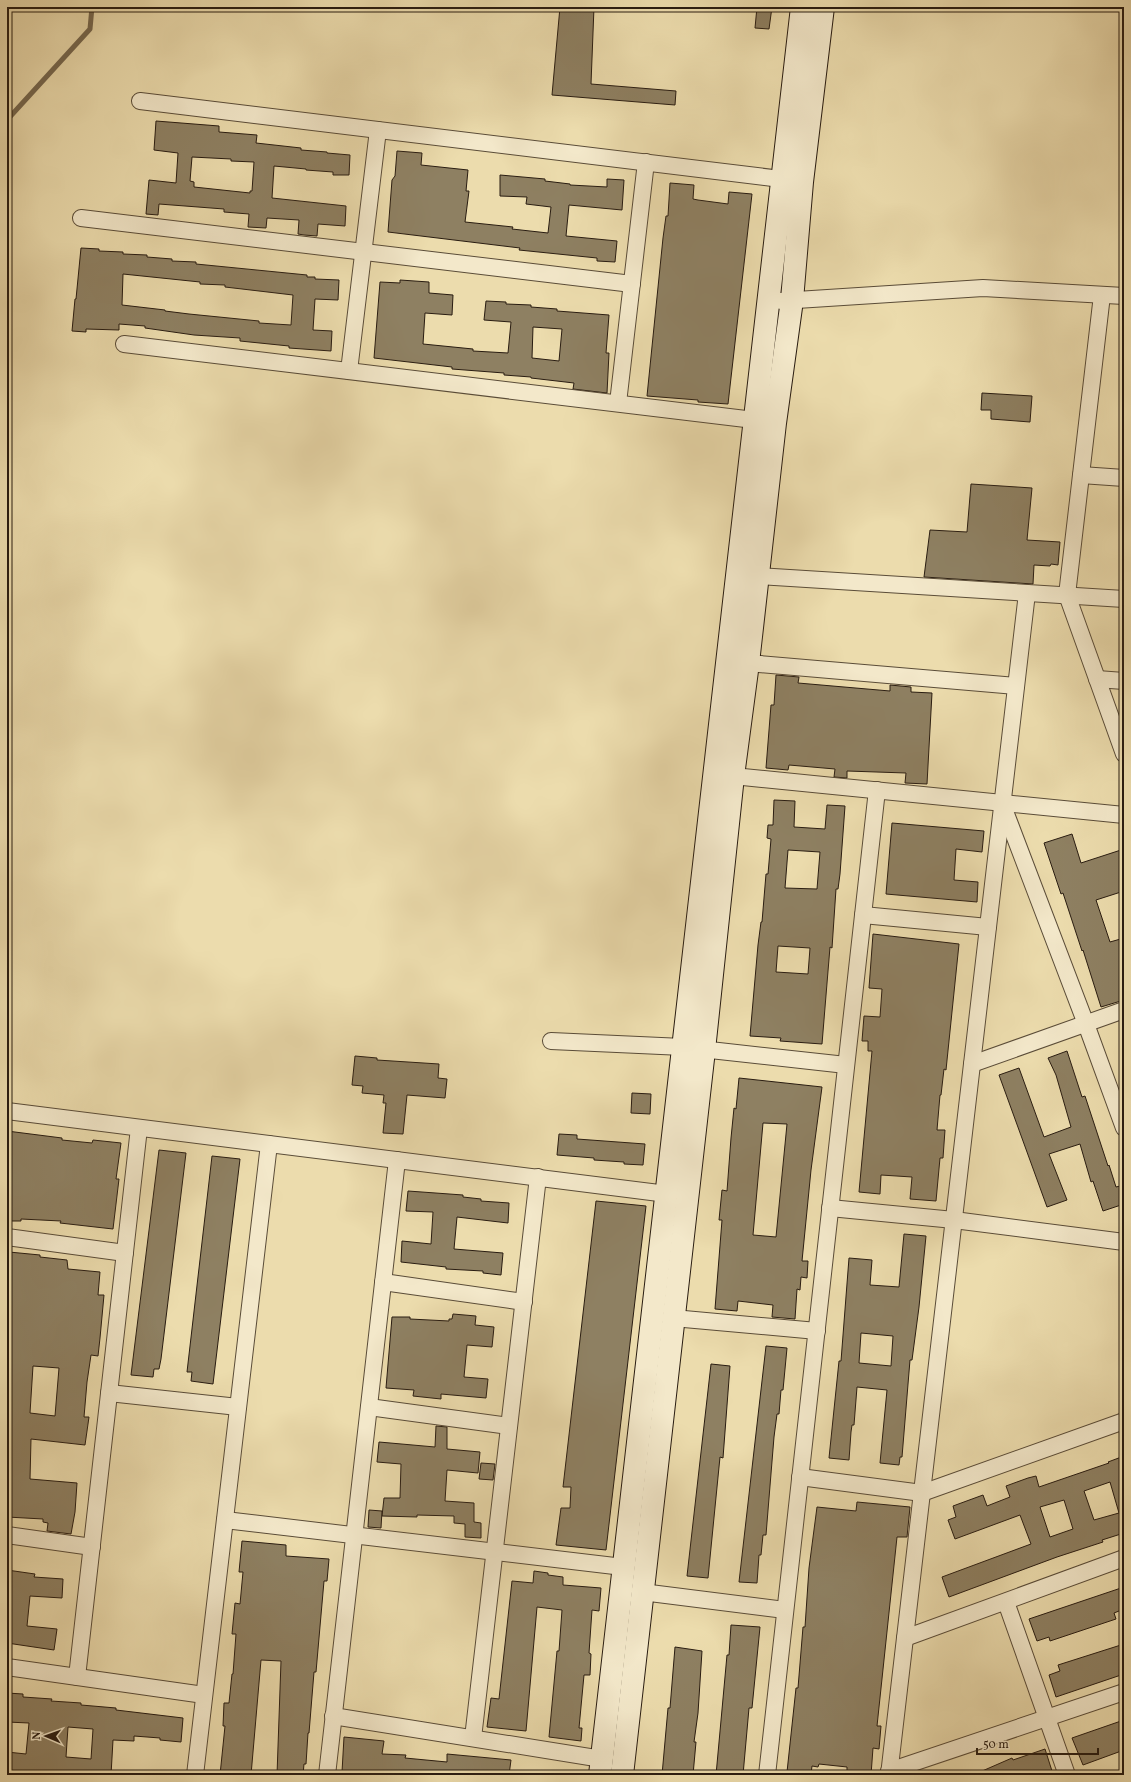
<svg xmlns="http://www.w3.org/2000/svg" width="1131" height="1782" viewBox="0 0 1131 1782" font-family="Vollkorn,serif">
<rect width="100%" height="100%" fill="#ecdcad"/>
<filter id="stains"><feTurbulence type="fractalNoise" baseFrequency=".005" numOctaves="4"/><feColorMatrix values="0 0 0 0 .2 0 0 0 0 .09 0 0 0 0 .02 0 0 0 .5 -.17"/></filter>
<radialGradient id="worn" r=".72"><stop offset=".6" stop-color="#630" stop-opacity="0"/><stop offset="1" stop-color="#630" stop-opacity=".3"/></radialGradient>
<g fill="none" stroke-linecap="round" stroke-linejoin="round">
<path stroke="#76684f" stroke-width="5" d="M7 120 90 29 92 7"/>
</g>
<g fill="#8e8062" stroke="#291c11" fill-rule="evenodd">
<path d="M560 7H594L591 84 676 91 675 105 552 95Z"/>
<path d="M757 7H772L769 29 755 28Z"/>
<path d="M156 121 219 126V132L257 135 256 143 301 148V150L327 152V153L350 155 349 175H333V172L306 170V169L274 166 272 198 346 206 345 226 318 224 317 236 304 235 298 234 299 220 267 218 266 228 248 227 249 214 224 212V209L159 204 158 215 146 214 149 180 176 183 178 153 154 150ZM192 157 231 159V161L254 162 252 191H250V193L194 187V182L190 181Z"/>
<path d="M397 151 422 153 421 165 468 170 466 191H469L465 222 513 227 512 229 548 233 551 207 526 204 527 197 500 196V175L545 179V181L570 184V185L607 187V179L624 180 622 210 569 205 566 236 617 241 615 262 597 261V258L519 250 520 248 388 232 392 180 395 176Z"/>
<path d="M670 183 694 185 693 199 698 200 728 204 729 192 752 194 728 404 698 402V400L647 396 663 238 666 216H668Z"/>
<path d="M81 248 99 249V251L123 252V254L147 255V257L172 259V261L196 262V264L307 275V277H315V279L339 280 338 300 315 299 313 330 332 331 331 351 289 348V346L240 341V338L194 335 145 328V326L119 324V330L86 329V332L72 331 75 299H76ZM123 274 200 282V284L225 285V287L293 295 291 325 259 323V321L189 314 165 311V310L122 305Z"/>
<path d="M400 280 429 282V293L453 295 452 315 425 313 423 344 473 349V351L508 353 511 322 484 320 486 301 506 302V304L531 305V307L557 309V311L609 315 606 353H609L607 393 573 389 574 383 531 378V377L504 375V373L452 369V367L374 358 380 282 400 283ZM533 327 562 329 559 361 532 358Z"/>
<path d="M982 393 1032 396 1030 422 991 419V410H981Z"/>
<path d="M971 484 1032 488 1027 540 1060 542 1058 565 1051 564 1050 566 1034 565 1033 584 924 577 930 530 967 532Z"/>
<path d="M776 675 799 677 798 683 890 691V685L911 687V692L932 693 927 784 905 783 906 773 847 771V778L834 777 835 769 789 765 788 770 766 768 771 705H774Z"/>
<path d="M774 800 795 801 794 827 825 829 827 805 845 806 840 874 838 889H836L832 948 830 947 822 1044 780 1041 781 1038 750 1036 758 945 761 922H762L766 874H768L771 839 767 838 768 825H773ZM788 850 820 852 817 889 785 888ZM778 946 810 948 808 974 776 972Z"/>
<path d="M892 823 984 831 982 852 956 849 954 880 978 882 977 902 886 894Z"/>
<path d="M1072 834 1081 863 1124 849V891L1096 900 1110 942 1124 938V1000L1101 1007 1083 950 1082 951 1063 893 1061 894 1044 843Z"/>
<path d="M873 934 959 944 946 1070 944 1069 941 1095H940L937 1130H945L943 1158H940L936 1201 910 1199 912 1177 881 1175 880 1194 859 1192 872 1051H868V1041H862L864 1016 880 1017 882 989 869 988Z"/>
<path d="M1067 1051 1082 1097 1085 1096 1108 1166 1109 1165 1116 1187 1124 1185V1204L1103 1211 1093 1181 1091 1182 1080 1144 1049 1154 1067 1200 1047 1207 999 1075 1019 1068 1044 1137 1071 1127 1056 1075 1048 1058Z"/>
<path d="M355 1056 377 1058V1060L439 1064 438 1078 447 1079 445 1098 407 1095 403 1134 383 1133 386 1103H383L384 1095 362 1093 363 1086 352 1085Z"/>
<path d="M739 1078 822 1087 811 1170 802 1261H808L807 1278 801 1277 800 1290 797 1289 795 1319 772 1317 773 1305 738 1301 737 1311 715 1309 722 1220H719L722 1190 727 1191 731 1138 734 1108 736 1109ZM763 1123 787 1124 776 1237 753 1235Z"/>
<path d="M632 1093 651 1094 650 1114 631 1113Z"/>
<path d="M7 1131 62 1138V1140L92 1143 93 1140 121 1143 116 1179H119L113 1229 60 1223 61 1221 21 1219V1221H8Z"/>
<path d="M559 1134 577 1135V1139L645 1144 643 1165 624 1164V1162L594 1160V1158L557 1155Z"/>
<path d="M159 1150 186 1153 161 1359 159 1369H154L153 1377 131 1375Z"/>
<path d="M212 1156 240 1159 213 1384 191 1381 192 1372H187Z"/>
<path d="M408 1191 463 1195V1197L481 1199V1201L509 1203 508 1223 457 1217 454 1249 503 1253 501 1275 483 1273V1271L446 1269V1267L401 1262 402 1241 431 1244 433 1212 406 1211Z"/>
<path d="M596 1201 646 1206 606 1550 556 1545 561 1508H570L571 1487H563Z"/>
<path d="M904 1234 926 1236 919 1307 912 1360H910L902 1457H900L899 1465 880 1463 887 1390 857 1387 854 1425H852L851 1432 849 1460 829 1458 839 1361H841L849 1258 872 1260 870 1285 899 1287ZM861 1333 893 1336 891 1366 859 1363Z"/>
<path d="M9 1252 40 1255V1257L67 1260 68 1269 100 1272 98 1295H104L100 1338 98 1356 91 1355 87 1382 84 1417H89L85 1445 31 1439 30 1479 77 1483 75 1512 71 1534 47 1531 48 1523 43 1522V1519L7 1517V1353L9 1354 10 1315H7V1279ZM33 1366 59 1368 55 1416 30 1413Z"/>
<path d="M453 1314 476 1316 475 1325 494 1327 492 1347 467 1345 464 1377 488 1379 486 1398 441 1394V1399L413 1396 414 1390 386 1388 392 1317H410V1319L449 1321V1319H452Z"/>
<path d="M766 1346 787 1348 783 1390H781L779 1414H777L774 1437 766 1535H763L761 1555H759L757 1583 739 1582Z"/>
<path d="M711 1364 730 1366 723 1458 720 1457 708 1578 687 1576Z"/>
<path d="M436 1426 447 1427V1449L480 1452 478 1473 447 1470 445 1501 474 1503V1522L481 1523V1538L465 1537V1524L454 1523V1516L417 1515V1517L382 1516 384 1498H400L401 1464 377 1462 379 1442 435 1447Z"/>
<path d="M1124 1456V1518H1121L1124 1533 1102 1540 1103 1542 1057 1557 949 1597 942 1577 1031 1544 1020 1515 955 1539 948 1520 956 1517 953 1506 983 1495 987 1506 1010 1497 1006 1486 1028 1478 1036 1476 1039 1487 1109 1463 1108 1462ZM1110 1482 1119 1513 1094 1520 1084 1491ZM1064 1500 1073 1529 1050 1537 1040 1507Z"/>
<path d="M481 1463 495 1464 493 1480 479 1479Z"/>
<path d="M857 1502 910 1507 907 1537H897L877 1726H881L879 1749 873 1748 871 1775H847V1767L819 1764 818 1767 812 1766 811 1774 787 1772 796 1688H798L803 1627H805L809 1568 817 1507 856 1511Z"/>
<path d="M369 1510 382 1511 381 1528 368 1527Z"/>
<path d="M242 1541 286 1545V1556L329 1559 327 1581H324L316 1672H314L309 1733H308L306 1764H304L303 1775H277L281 1661 261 1660 251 1775H220L225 1726H223L224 1703H229L232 1674H233L236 1634H232L235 1603 240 1604 243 1572H239Z"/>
<path d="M7 1570 35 1574 34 1577 63 1579 62 1598 30 1596 27 1626 57 1629 54 1650 7 1643 10 1619H7Z"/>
<path d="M534 1571 548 1573V1575L563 1577V1585L601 1588 599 1611 592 1610 589 1653 591 1654 590 1675H584L579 1728H582L581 1741 549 1737 557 1651H559L562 1610 537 1607 526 1731 487 1727 491 1698 499 1699 512 1581 533 1583Z"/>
<path d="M1124 1587V1609L1114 1613 1116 1619 1050 1641 1049 1637 1037 1641 1029 1619Z"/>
<path d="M731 1625 760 1627 752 1708H749L743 1775H716L727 1655H729Z"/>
<path d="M1124 1644V1674L1056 1697 1049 1675 1060 1671 1058 1665Z"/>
<path d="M675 1647 702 1651 698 1713 694 1742H696L693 1775H662L668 1708H670Z"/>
<path d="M7 1693 23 1694V1697L52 1699 51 1701 81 1703V1705L116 1708V1710L183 1718 181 1742 160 1740V1738L134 1736V1741L113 1740 111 1775H7V1752L26 1754 29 1723 7 1722ZM68 1727 93 1729 91 1759 66 1757Z"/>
<path d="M1121 1721 1124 1729V1750L1083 1765 1072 1738Z"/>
<path d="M344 1737 384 1741 382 1754 406 1755 405 1758 447 1762V1754L511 1760 509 1775H387L342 1772Z"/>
<path d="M1045 1749 1052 1771 1039 1775H973L1012 1758 1013 1760Z"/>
</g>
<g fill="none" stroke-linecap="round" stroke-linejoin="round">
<g stroke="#5a4c38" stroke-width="18">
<g id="street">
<path d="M140 101 781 179"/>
<path d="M81 218 632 284"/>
<path d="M1102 295 1067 595 1124 754"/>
<path d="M781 301 983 288 1124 296"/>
<path d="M124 344 754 420"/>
<path d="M349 371 378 130"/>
<path d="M618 403 646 162"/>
<path d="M1081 475 1124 478"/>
<path d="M758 576 1124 599"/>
<path d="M748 663 1016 686"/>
<path d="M1097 679 1124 681"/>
<path d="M733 776 1124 815"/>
<path d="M1003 806 1086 1024 1124 1128"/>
<path d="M863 915 988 927"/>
<path d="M551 1041 683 1047 846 1065"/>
<path d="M972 1064 1124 1010"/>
<path d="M7 1111 667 1194"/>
<path d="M830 1208 954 1220 1124 1242"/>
<path d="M7 1237 125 1253"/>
<path d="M383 1282 524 1302"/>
<path d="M673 1318 817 1331"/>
<path d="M109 1393 238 1407"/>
<path d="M369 1407 509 1426"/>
<path d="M800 1477 922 1493 1124 1421"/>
<path d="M225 1520 623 1567"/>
<path d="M7 1535 92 1547"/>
<path d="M642 1592 785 1610"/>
<path d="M1006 1602 1067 1775"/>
<path d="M905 1638 1124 1558"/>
<path d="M7 1667 204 1695"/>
<path d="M77 1677 139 1128"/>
<path d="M333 1716 602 1759"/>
<path d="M473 1738 538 1177"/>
<path d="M889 1771 1124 1692"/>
<path d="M195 1775 269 1144"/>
<path d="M327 1775 397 1160"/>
<path d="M767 1775 877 790"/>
<path d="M889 1775 1027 593"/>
</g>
</g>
<g stroke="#291c11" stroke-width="24">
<g id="secondary">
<path d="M600 1775 802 7"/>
<path d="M622 1775 704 1050 733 776 748 663 775 423 792 300 802 182 823 7"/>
</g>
</g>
<use href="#street" stroke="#f3e8ca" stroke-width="16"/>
<use href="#secondary" stroke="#f3e8ca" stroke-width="22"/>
</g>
<rect width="1131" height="1782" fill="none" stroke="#ecdcad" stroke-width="24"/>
<rect x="8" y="8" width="1115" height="1766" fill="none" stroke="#291c11" stroke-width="2"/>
<rect x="12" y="12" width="1107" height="1758" fill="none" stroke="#291c11"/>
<g transform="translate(46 1736) rotate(272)" stroke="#f3e8ca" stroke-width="3" paint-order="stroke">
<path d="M0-3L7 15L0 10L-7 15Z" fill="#291c11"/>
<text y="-6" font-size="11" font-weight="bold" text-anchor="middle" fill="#291c11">N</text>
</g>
<path d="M977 1748v6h121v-6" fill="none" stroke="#291c11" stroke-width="2"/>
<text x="983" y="1748" font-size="12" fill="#291c11" stroke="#f3e8ca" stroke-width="3" paint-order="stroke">50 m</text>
<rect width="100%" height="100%" filter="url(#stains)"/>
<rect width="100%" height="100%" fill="url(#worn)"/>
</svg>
